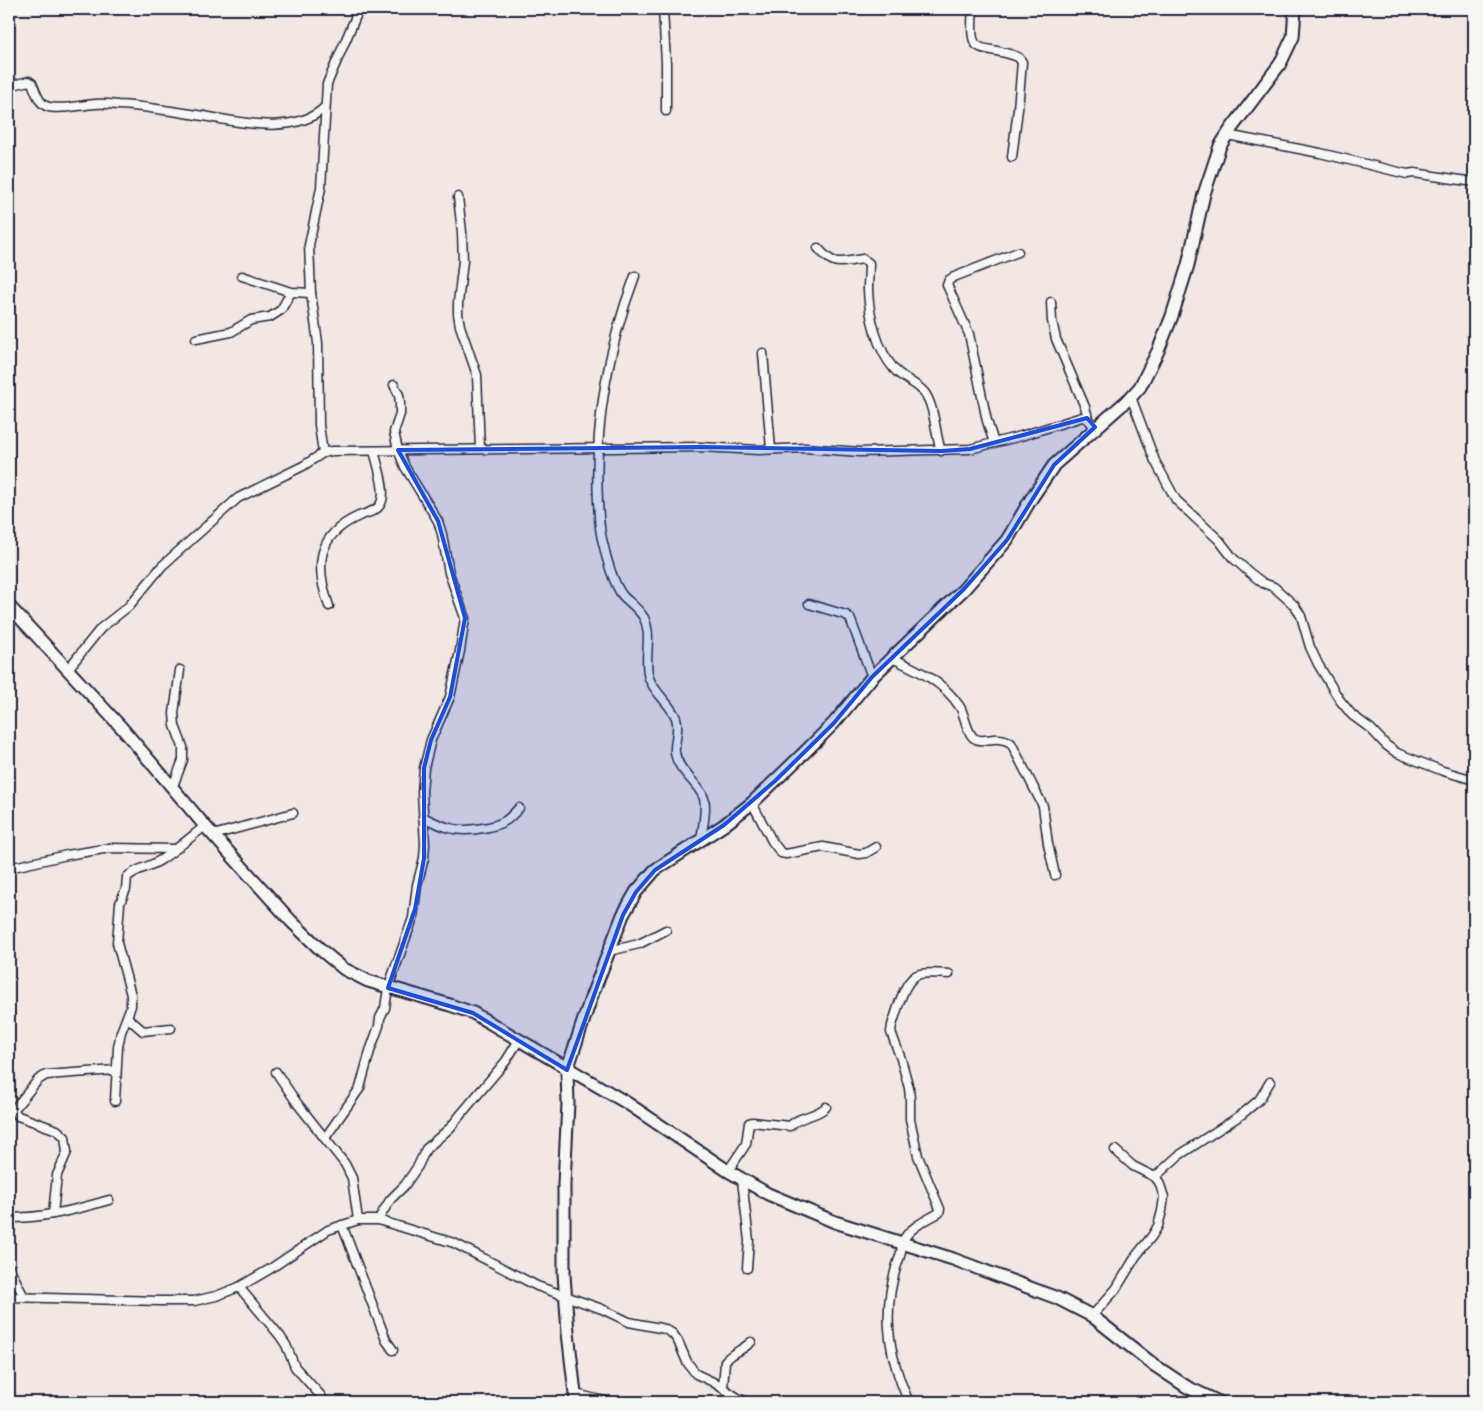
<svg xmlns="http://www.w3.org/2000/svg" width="1483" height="1411" viewBox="0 0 1483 1411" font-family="'Comic Neue',sans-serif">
<rect width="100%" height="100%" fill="#f3e7e3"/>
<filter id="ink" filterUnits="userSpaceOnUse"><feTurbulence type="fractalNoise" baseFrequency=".02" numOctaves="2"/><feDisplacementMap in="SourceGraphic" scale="10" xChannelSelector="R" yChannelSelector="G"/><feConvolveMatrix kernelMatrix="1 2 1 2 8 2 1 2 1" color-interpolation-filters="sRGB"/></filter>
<g filter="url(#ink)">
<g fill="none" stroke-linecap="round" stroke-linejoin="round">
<g stroke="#22223b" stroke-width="11">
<g id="street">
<path d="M663 9 666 63V111"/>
<path d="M973 9C968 61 980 42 1018 57L1022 62 1018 109 1012 157"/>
<path d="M9 86 29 81 32 83C36 92 39 105 49 107 64 110 80 105 95 104 102 103 110 104 118 105 144 106 171 111 197 115 235 121 294 137 325 107"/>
<path d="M1227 135 1320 153 1407 174 1414 173 1474 182"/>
<path d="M458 197 462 232 463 261 458 303V314L460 326 477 375 480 449"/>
<path d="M818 248C835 268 840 262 863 259L869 263C869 272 868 281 868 290 869 316 877 349 894 369 903 379 918 384 924 392 935 406 935 434 941 451"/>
<path d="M242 276 291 292 311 293"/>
<path d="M635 276C608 347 594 426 598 502 599 515 599 530 603 543 606 558 614 585 623 596 630 603 639 609 644 618 653 637 643 658 649 678 655 694 670 703 676 718 680 730 674 740 675 752 677 770 696 781 703 796 708 806 702 830 701 841"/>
<path d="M1051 302 1052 321 1056 339 1085 407 1087 414V418"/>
<path d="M196 339 231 332 251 320 270 317 281 310 291 292"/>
<path d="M763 353 771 449"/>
<path d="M1131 397 1155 461 1176 500 1219 540 1233 558 1250 573 1263 583 1274 587 1295 606 1301 616 1310 647 1318 664 1339 699 1352 715 1371 729 1386 745 1397 753 1443 771 1474 780"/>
<path d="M994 443 987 421 969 334 947 285 949 280 954 277 1018 252"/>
<path d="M323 453 319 425 318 343 311 293 309 245 321 188 327 84 359 9"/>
<path d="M809 604 846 615 850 618 872 677"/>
<path d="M329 606C315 566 316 535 359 516 366 513 377 512 381 503 387 492 377 463 374 451"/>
<path d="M892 658C918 670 944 682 960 707 965 716 967 733 974 738 983 745 996 733 1011 743L1043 806 1048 844 1055 875"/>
<path d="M68 669 101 628 129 606 162 566 238 498 303 466 323 453 332 451 700 447 759 450 805 448 860 452 970 449 1021 436 1082 417 1087 418 1095 427"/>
<path d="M173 786 183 760V747L175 726 174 713 180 670"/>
<path d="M752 803 772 841 781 853 786 854 823 847 859 854 866 853 876 847"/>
<path d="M423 817C445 828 458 833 483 828 490 827 498 825 505 821 510 818 515 812 519 808"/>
<path d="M213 835 293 813"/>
<path d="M9 868 67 855 110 848 174 849"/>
<path d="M609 951 639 944 666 930"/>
<path d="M128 1018 143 1031 171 1028"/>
<path d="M276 1072 297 1103 345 1164 352 1178 358 1220"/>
<path d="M115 1101 118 1047 121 1032 131 1006V995L117 943 120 903 126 889 127 877C137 868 151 867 162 859 177 849 191 837 205 826"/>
<path d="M325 1138 360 1088 370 1051 379 1026 380 1018 385 1008 388 988 413 918 417 885 424 858 425 844 422 792 424 768 431 740 450 697 460 651 465 618 449 573 442 534 438 521 405 467 398 450 394 432 400 414V403L399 395 394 385"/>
<path d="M728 1171 746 1144 749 1123 752 1122 790 1126C800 1115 814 1118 826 1107"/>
<path d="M1155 1177 1178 1156 1241 1115 1259 1100 1270 1082"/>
<path d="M742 1180 749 1241 747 1268"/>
<path d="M53 1214 57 1175 67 1152 65 1137 57 1130 18 1116 14 1111 15 1108 38 1080 46 1075 116 1070"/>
<path d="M9 1218C44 1218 75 1210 109 1200"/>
<path d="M378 1220 390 1200 405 1185 418 1166 426 1149 450 1128 462 1113 506 1061 519 1040"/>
<path d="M342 1225 386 1340 393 1350"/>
<path d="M9 1267 24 1297"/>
<path d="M239 1287 280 1336 286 1345 295 1367 321 1396 323 1402"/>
<path d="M9 1297 160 1301H194L216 1296 239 1287 270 1269 328 1230 358 1220H378L454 1243 537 1286 602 1309 629 1322 665 1329 673 1334 678 1341 687 1362 696 1374 713 1382 738 1398 748 1402"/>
<path d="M1092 1316 1116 1289 1136 1256 1152 1236 1158 1226 1162 1211 1164 1197 1159 1182 1155 1177 1133 1166 1115 1150"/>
<path d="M723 1388 725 1361C730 1354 743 1350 751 1342"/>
<path d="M575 1394 609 1402"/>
<path d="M909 1402C887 1354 881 1307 900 1256 902 1251 901 1245 903 1241 909 1228 926 1220 939 1213L940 1209 918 1156 910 1119V1099L909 1088 901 1059 891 1032 892 1025C897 1012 904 977 920 974 929 972 940 974 949 974"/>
</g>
</g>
<g stroke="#22223b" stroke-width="15">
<g id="secondary">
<path d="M9 606 121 727 205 826 291 921 321 950 344 969 368 981 450 1005 473 1013 627 1103 728 1171 768 1194 835 1222 953 1259 1057 1298 1092 1316 1154 1365 1187 1387 1219 1402"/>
<path d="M576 1402 568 1333 564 1274V1184L568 1103 567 1070 592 995 623 915 636 892 655 870 724 825 752 803 806 751 834 723 872 677 964 589 1007 540 1031 499 1054 465 1131 397 1140 387 1158 351 1172 316 1188 265 1204 194 1220 146 1231 129 1280 64 1293 37 1295 9"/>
</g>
</g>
<use href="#street" stroke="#f6f6f2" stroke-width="8"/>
<use href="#secondary" stroke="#f6f6f2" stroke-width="11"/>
</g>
</g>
<path fill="#1d4ed8" fill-opacity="0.2" stroke="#1d4ed8" stroke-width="4" stroke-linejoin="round" d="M1087 418 1095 427 1054 465 1007 540 964 589 872 677 834 723 775 781 724 825 655 870 636 892 623 915 567 1070 473 1013 388 988 415 909 424 858V768L431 740 450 697 465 618 438 521 398 450 700 447 941 451 970 449Z"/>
<rect width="1483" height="1411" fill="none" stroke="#f6f6f2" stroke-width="30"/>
<rect x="15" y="15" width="1453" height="1381" fill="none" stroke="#22223b" stroke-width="2" filter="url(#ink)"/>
</svg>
